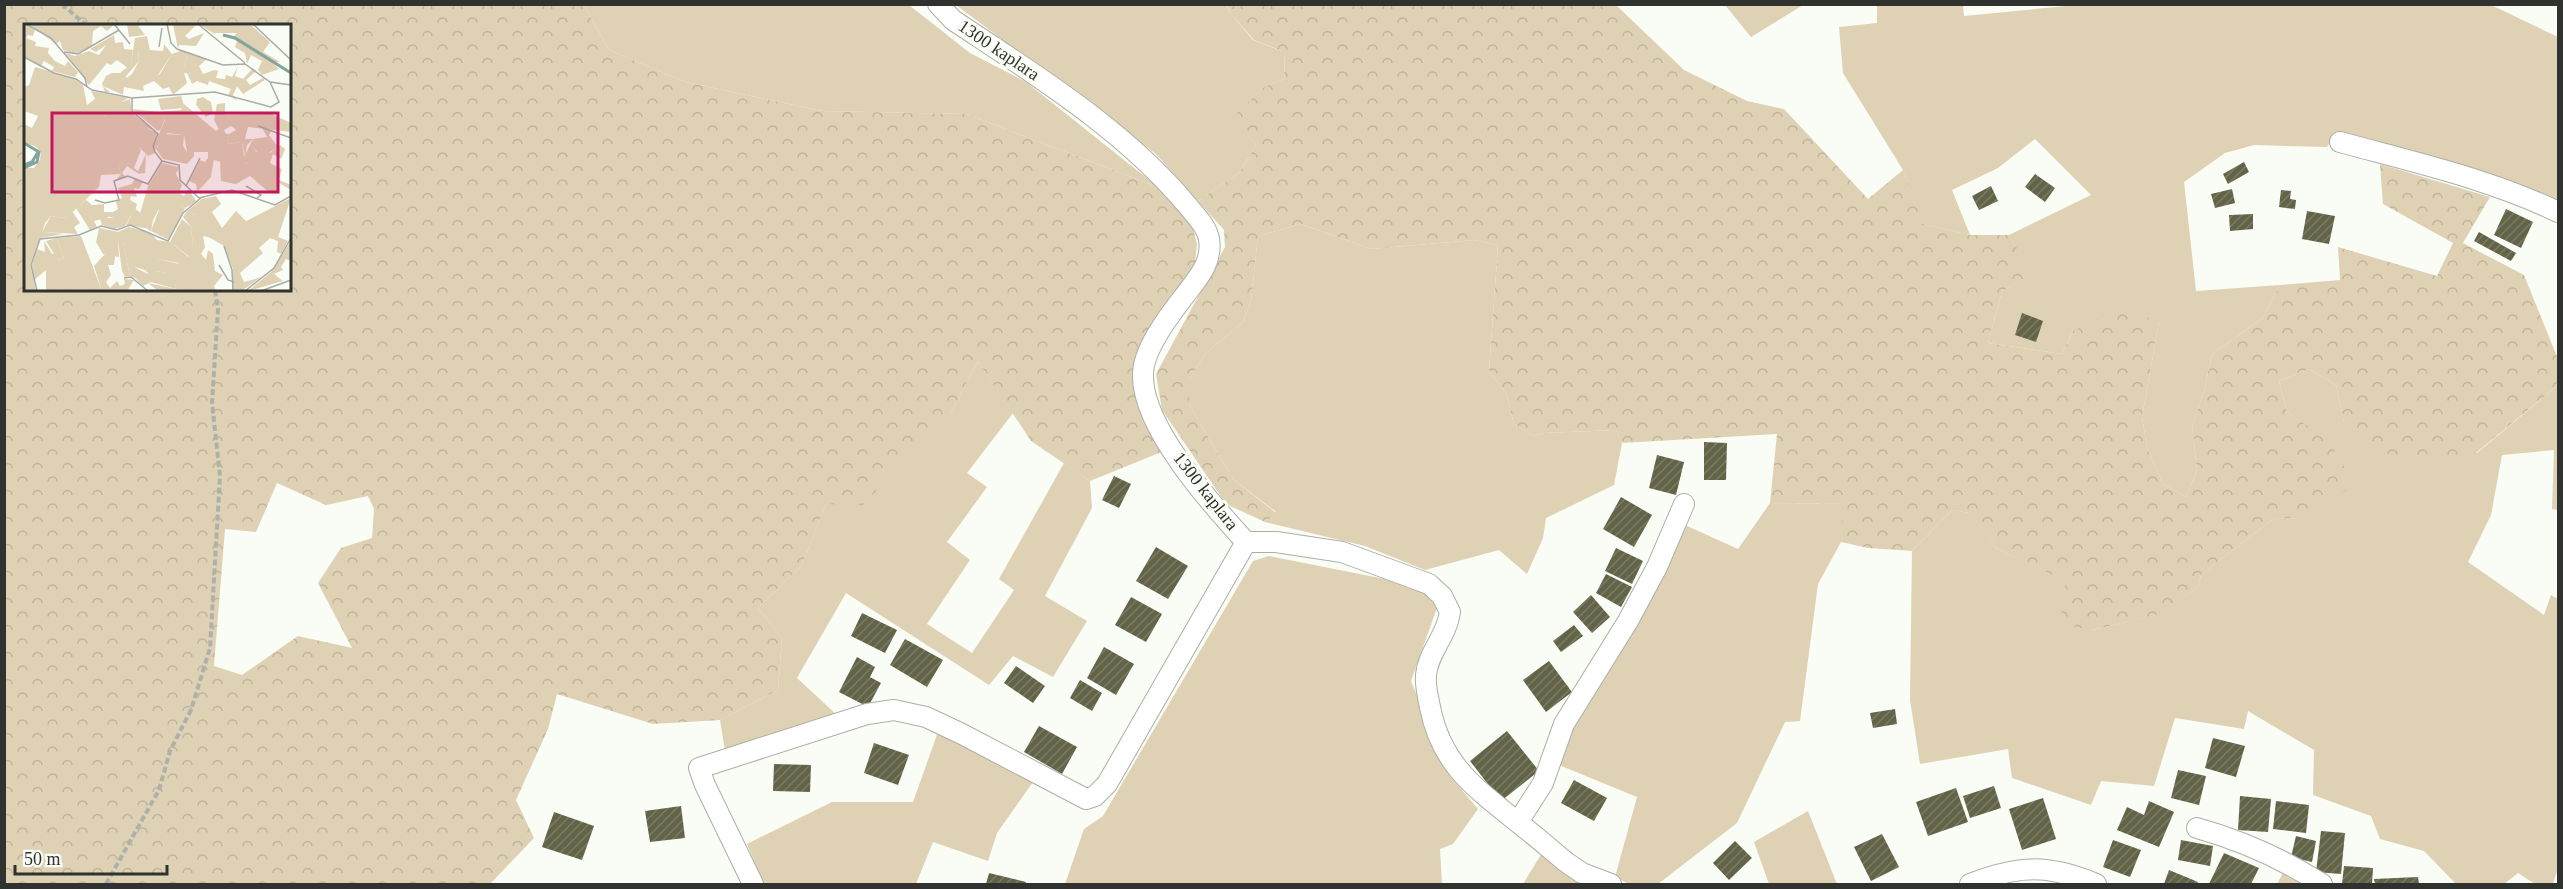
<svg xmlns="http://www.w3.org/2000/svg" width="2563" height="889" viewBox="0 0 2563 889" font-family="'Times New Roman',serif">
<defs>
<pattern id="forest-crowns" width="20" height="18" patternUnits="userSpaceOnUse" patternTransform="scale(1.5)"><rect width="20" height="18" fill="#dfd1b4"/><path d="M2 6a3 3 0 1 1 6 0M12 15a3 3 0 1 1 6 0" fill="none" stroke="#c0b49b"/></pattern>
<pattern id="building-hatch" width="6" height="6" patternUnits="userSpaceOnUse" patternTransform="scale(1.5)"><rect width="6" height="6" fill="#636347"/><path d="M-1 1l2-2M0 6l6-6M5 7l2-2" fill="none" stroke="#7a7b66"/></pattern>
</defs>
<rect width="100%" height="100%" fill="#f9fdf5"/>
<g fill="#dfd1b4">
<path d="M1877 4 1963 5 1964 16 2087 4 2491 5 2558 37V203L2337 131 2327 147 2254 145 2225 153 2184 182 2196 291 2280 285 2263 318 2212 354 2204 391 2192 426 2197 470 2186 497 2163 484 2147 448 2142 417 2159 322 2073 331 2062 354 1988 343 2002 291 2032 274 2009 235 2091 195 2035 139 1998 168 1952 190 1970 235 1922 224 1903 170 1843 73 1839 27 1877 23Z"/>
<path d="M584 5H909L970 53 1026 82 1158 187 966 114 822 111 686 82 609 50Z"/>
<path d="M956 5H1226L1231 14 1253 40 1285 52 1284 79 1264 87 1235 116 1256 145 1240 172 1198 201 1156 154Z"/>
<path d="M1725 5H1803L1751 37Z"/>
<path d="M1301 224 1371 249 1474 240 1498 245 1489 371 1506 393 1514 424 1534 436 1544 433 1616 430 1622 443 1614 485 1546 518 1543 538 1527 574 1499 550 1425 570 1365 546 1265 522 1276 512 1233 479 1189 404V380L1205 354 1243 322 1251 301 1258 236Z"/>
<path d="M978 361 1013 413 967 473 987 487 947 542 970 560 927 624 972 653 1014 590 999 579 1064 463 1090 481 1092 508 1045 596 1087 621 1053 677 1013 656 989 685 846 593 797 678 838 716 725 751 720 720 778 690 782 638 758 608 802 565 826 504 951 412Z"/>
<path d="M2309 369 2336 385 2344 422 2477 453 2558 385V510L2552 509 2554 450 2502 455 2491 515 2468 562 2544 615 2551 595 2558 599V868L2553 884H2535L2518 873 2504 884H2456L2424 851 2380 839 2371 816 2313 795 2314 750 2248 711 2244 729 2175 718 2154 786 2101 781 2091 805 2012 778 2008 749 1920 764 1910 700 1912 551 1952 510 1976 514 1996 548 2067 581 2092 630 2155 615 2198 587 2201 575 2273 519 2300 518 2328 441 2287 412 2279 381Z"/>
<path d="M1770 503 1844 504 1841 542 1818 584 1800 721 1785 722 1737 823 1658 884H1629L1615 877 1637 797 1559 765 1572 721 1685 525 1738 549Z"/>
<path d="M1269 556 1400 582 1431 596 1437 608 1411 681 1450 776 1478 809 1453 844 1440 849 1442 884H1065L1084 829 1103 816 1253 561Z"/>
<path d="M938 732 1033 782 997 833 988 861 933 842 916 884H763L747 844 832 802H913Z"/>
<path d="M1808 811 1837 884H1769L1754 842Z"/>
<path d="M1542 853 1596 884H1523Z"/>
<path d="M2285 869 2309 884H2277Z"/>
</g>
<g fill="url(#forest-crowns)" fill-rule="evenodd">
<path d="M1226 4 1616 5 1684 70 1747 101 1784 109 1868 199 1903 170 1923 224 1970 235H2009L2033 274 2002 291 1988 343 2062 354 2073 331 2102 317 2131 311 2159 322 2142 417 2147 448 2163 484 2186 497 2197 470 2192 426 2204 391 2212 354 2263 318 2280 285 2340 280 2338 247 2437 276 2453 243 2383 204 2380 164 2490 197 2463 243 2524 275 2558 359V385L2476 453 2437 462 2372 451 2344 422 2336 385 2309 369 2279 381 2287 412 2328 440 2355 485 2300 518 2273 519 2201 575 2198 587 2156 615 2092 630 2060 624 2066 581 1996 548 1975 514 1952 510 1912 551 1868 548 1841 542 1843 504 1770 503 1777 434 1622 443 1616 430 1544 433 1534 436 1514 424 1506 393 1489 371 1498 245 1474 240 1371 249 1301 224 1258 236 1251 301 1243 322 1205 354 1189 380V404L1233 479 1276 513 1265 522 1226 504 1162 410 1156 374 1225 247 1224 230 1198 201 1240 172 1256 145 1234 116 1264 87 1284 79 1285 52 1254 40 1231 14Z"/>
<path d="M5 5H584L609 50 686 82 822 111 966 114 1158 187 1192 225 1197 244 1195 263 1153 326 1138 358 1135 396 1146 423 1164 451 1090 481 1031 441 978 361 951 412 863 505 826 504 802 565 758 608 782 638 778 690 720 720 653 724 557 694 548 729 516 800 534 838 490 884H5ZM26 26H290V290H26ZM277 483 326 505 368 496 374 509 372 538 341 548 318 583 352 648 298 636 242 675 214 666 225 529 256 532Z"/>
</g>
<g fill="url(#building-hatch)">
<path d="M2244 162 2249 172 2228 184 2223 174Z"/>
<path d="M2035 174 2055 188 2045 202 2025 187Z"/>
<path d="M1991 186 1998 201 1979 210 1972 196Z"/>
<path d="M2232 189 2235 203 2215 208 2211 194Z"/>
<path d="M2281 190 2291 191 2290 199 2296 200 2295 209 2279 207Z"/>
<path d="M2506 209 2533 222 2521 248 2494 235Z"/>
<path d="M2307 211 2335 216 2329 244 2302 239Z"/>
<path d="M2253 214V229L2230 231 2229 215Z"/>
<path d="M2479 232 2516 253 2511 261 2474 241Z"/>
<path d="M2022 313 2043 321 2036 342 2015 335Z"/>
<path d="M1704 442 1727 443 1726 480H1704Z"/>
<path d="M1657 455 1684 462 1676 495 1649 488Z"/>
<path d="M1114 476 1131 484 1119 508 1102 500Z"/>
<path d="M1621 497 1652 515 1634 547 1603 529Z"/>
<path d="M1156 547 1188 566 1168 599 1136 581Z"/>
<path d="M1616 548 1643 561 1632 584 1605 571Z"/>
<path d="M1606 574 1632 587 1621 607 1596 593Z"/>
<path d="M1591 595 1610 617 1592 633 1573 612Z"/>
<path d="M1131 597 1162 614 1146 642 1115 625Z"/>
<path d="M862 613 897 630 885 653 851 636Z"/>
<path d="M1574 625 1583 636 1561 652 1553 641Z"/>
<path d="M905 639 943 660 927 687 890 665Z"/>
<path d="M1104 647 1134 664 1116 695 1087 678Z"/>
<path d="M857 657 875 667 870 677 881 683 868 707 839 692Z"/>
<path d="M1549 661 1572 692 1546 712 1523 680Z"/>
<path d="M1016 666 1045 686 1033 703 1004 683Z"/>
<path d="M1080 680 1102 693 1092 711 1070 698Z"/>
<path d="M1895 709 1897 724 1873 728 1870 713Z"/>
<path d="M1039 726 1077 747 1062 774 1024 752Z"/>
<path d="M1507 731 1539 771 1501 801 1470 761Z"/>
<path d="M2213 738 2245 746 2236 777 2205 768Z"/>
<path d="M874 743 909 755 898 785 864 773Z"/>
<path d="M774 764 811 765 810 792 773 791Z"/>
<path d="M2178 770 2206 776 2199 805 2171 798Z"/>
<path d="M1574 780 1607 798 1594 821 1561 803Z"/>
<path d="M1994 786 2001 808 1970 818 1963 796Z"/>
<path d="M1956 788 1968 822 1928 836 1916 802Z"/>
<path d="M2240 796 2271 799 2268 832 2238 830Z"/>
<path d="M2043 798 2056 839 2022 850 2009 809Z"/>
<path d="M2149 801 2174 812 2159 847 2117 830 2127 807 2144 815Z"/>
<path d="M2276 801 2309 805 2306 833 2273 829Z"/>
<path d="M681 806 685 838 650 842 645 811Z"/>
<path d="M554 812 594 826 582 860 542 847Z"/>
<path d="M2321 831 2345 833 2341 874 2316 872Z"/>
<path d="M1882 834 1899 867 1871 881 1854 847Z"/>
<path d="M2296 836 2316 841 2312 862 2291 857Z"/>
<path d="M2113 840 2141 850 2130 877 2103 867Z"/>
<path d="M2181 840 2213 846 2210 866 2178 860Z"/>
<path d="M1735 841 1752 858 1729 880 1713 863Z"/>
<path d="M2224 853 2259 868 2251 884H2209Z"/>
<path d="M2344 866 2373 868 2372 884H2342Z"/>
<path d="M2169 870 2198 882 2197 884H2164Z"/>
<path d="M989 873 1026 882V884H986Z"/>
<path d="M2418 877 2419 884H2375L2374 879Z"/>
</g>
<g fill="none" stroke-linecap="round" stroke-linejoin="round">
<g stroke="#abafa7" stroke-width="22">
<g id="minor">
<path d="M938 4 953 20C1034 74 1125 130 1187 205 1195 215 1207 226 1209 239 1213 264 1196 280 1182 299 1168 317 1143 350 1143 374 1141 426 1212 505 1246 542H1276L1342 552 1429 584 1442 596 1450 612C1447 636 1428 652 1426 675 1425 686 1428 697 1430 707 1441 764 1474 787 1516 821 1533 834 1549 848 1566 862L1582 873 1611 884"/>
<path d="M2340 142C2413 162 2490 179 2558 212"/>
<path d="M1518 822 1543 783 1564 724 1628 621 1657 567 1684 504"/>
<path d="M2197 828C2243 841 2283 859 2322 884"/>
<path d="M753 884 705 785 699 768 867 714 894 710 926 717 962 734 1086 799 1095 796 1107 784 1246 542"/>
<path d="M1970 884C2018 865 2048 864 2096 884"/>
</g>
</g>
<g stroke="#aeb1ab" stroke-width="4" stroke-dasharray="6 3" stroke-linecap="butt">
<path d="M62 4 87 26"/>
<path d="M106 884 159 790 170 751 191 710 210 648 220 476 212 403 218 310 215 290"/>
</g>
<use href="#minor" stroke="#fff" stroke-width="20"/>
</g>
<g text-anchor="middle" stroke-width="6" stroke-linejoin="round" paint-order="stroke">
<g font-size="18" fill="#30322f" stroke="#f9fdf5">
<text transform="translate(999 50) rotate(34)" y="6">1300 kaplara</text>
<text transform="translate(1206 491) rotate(52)" y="6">1300 kaplara</text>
</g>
</g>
<g transform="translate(24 24)">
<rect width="267" height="267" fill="#f9fdf5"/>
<path d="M0 0 11 6 9 12 4 11 2 14 12 18 11 22 25 24 24 29 31 37 41 42 44 37 54 48 51 53 28 47 30 43 20 37 17 42 0 32ZM5 0H89L90 1 83 7 77 2 69 7 68 23 51 30 39 26 36 17 32 20ZM103 0H113L121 11 105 13ZM149 0H173L161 12 165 15 180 9 172 22 155 21 154 25ZM175 0 228 2 246 18 239 28 256 38 249 39 255 45 238 51 234 46 238 37 227 31 223 40 221 29 211 23 213 17 208 14 213 9H189ZM90 11 91 19 99 18 100 25 109 26 107 40 104 44 93 36 87 41 83 39 65 61 41 29 51 32 65 27 75 31 82 21 72 28 66 25ZM140 20 148 30 130 57 119 62 120 67 100 63 99 71 79 62 87 50 100 56 108 50 115 37 114 25 139 27ZM164 28 183 35 175 42 179 50 190 46 194 47 192 54 201 55 202 51 208 53 214 42 211 52 219 55 229 44 232 47 222 56 226 61 239 54 241 56 219 70 213 62 209 71 214 77 204 71 207 65 185 57 184 61 173 57 168 60 163 49 168 50 160 42ZM157 72 161 84 137 86 134 75ZM179 73 187 78 189 89 182 93 172 81 173 75ZM106 75 108 89 130 106 82 94 79 89 89 81ZM201 79V91L247 90 267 99V108L224 103 221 115H229L223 121 221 133 218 118 203 120 205 110 212 106 207 102 200 106 202 110 197 109 190 96 193 80ZM108 85 135 88 141 94 137 105 134 107ZM139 110 160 111 159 122 163 128 170 127V132L163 140 139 135 133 125ZM114 121 117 126 110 144 114 147 122 130 121 149 115 150 103 142 98 149 102 153 92 156 97 150 95 143ZM256 121 261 125 257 135 249 130 246 139 258 145 255 156 267 161V166L255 159 253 168 246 169 226 152 212 160 197 157 196 138 200 134 222 140 233 128 229 123 246 129ZM184 134H190L187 153 173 168 172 160 165 157 176 136 181 138ZM138 139 155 143 152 150 158 161 155 169 160 172 164 165 173 178 161 184 139 177 129 196 127 207 124 206 125 195 116 190 124 162ZM111 154 119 158 115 165 110 164 113 173 107 172 106 176 113 180 111 187 102 178 107 191 101 202 94 195 82 192 94 185 92 178 98 174 94 164 108 160ZM192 172 197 180 188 188 198 204 212 187 222 197 267 174 254 213 264 217 257 230 253 228 254 217 246 214 235 224 239 229 216 249 220 258 238 253 217 267H209V245L200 222 183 212 187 211 181 195 163 187 178 175ZM62 176 68 181 80 180V188H74L78 195 70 197 73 203 66 206 52 184ZM48 187 56 199 50 203 54 210 18 208 27 192 42 194ZM158 195 167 203 169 222 166 233 146 218ZM33 214 40 234 34 236 22 217ZM94 217 99 218 106 252 101 253 98 247ZM267 217V237L262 235 257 243 259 246 250 250 259 257 224 267 247 248ZM81 230 91 232 90 241H84L87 251 82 258 86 264 93 257 96 262 101 260 100 255 110 256 103 267H78L70 242ZM134 235 156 240 151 248 152 265 127 258 119 262 111 254H114L110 243 126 251 130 247 144 249Z" fill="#dfd1b4"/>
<path d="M123 12 126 27 114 26 115 37 102 52 103 57 87 51 79 62 86 68H81L78 60 82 52 88 49H96L107 40 111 14ZM156 27 164 28 160 42 169 50 160 49 163 59 149 71 145 63 139 65 128 55 136 50 148 30ZM11 43 51 55 59 61 63 81 71 75 67 67 104 74 79 89 82 94 113 99 133 109 131 129 124 132 114 122 95 143 97 150 77 151 75 163 42 194 27 192 21 199 18 208 40 210 16 214 6 241 12 267H0V149L2 144H10L16 136 17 128 11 122 0 119V100L8 104 14 92 0 87V63L5 61ZM160 80 192 107 196 104 197 109 205 110 203 120 218 118 220 133 229 115 243 113 238 104 247 107 245 111 254 123 243 130 229 123 235 132 212 145 202 135 196 138 184 134V128H163L160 111 143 109 133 123 139 135 130 122 141 96 135 88 157 86ZM133 173 161 184 145 216 127 207 135 186 129 181ZM102 178 125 195 126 205 102 201 107 192 98 183ZM177 182 185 188 181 196 198 210 192 215 179 212 181 223 177 230 182 236 184 226 189 230 191 247 199 251 190 262 192 267 133 266 124 259 152 265 150 249 155 239 134 235 146 243 148 250 131 247 130 256 121 246 111 243 115 254H111L106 252 99 218H94L95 233 79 230 72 218 75 204 94 208 105 203 127 209 133 216 146 218 165 233 169 222 167 203 159 193 163 187 172 191ZM74 188H90L83 194H99L101 202 90 205 78 201ZM57 212 78 267H22V246L9 257 8 241 13 225 21 228 20 217 28 230 33 229 34 236 40 234 33 214Z" fill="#dfd1b4"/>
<path fill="none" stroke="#82a69d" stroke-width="3" d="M199 11 211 14 267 49M0 119 15 128 13 138 0 144M0 141 8 138 14 128"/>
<path fill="none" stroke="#a9aca6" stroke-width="1.5" d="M2 0 27 14 61 54 63 63M90 0 106 20M143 0 147 19 153 25 199 41 221 40 246 58M174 0 221 39M229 0 267 36M135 23 138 4M40 28 54 30 95 6M0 33 30 49 52 55 68 66 108 74 191 68 247 83 255 78 246 58 267 61M108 74V87L134 110 129 122 131 128 138 137 155 141 156 156 175 174 208 166 251 181 267 172M234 102 267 114M162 162 176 134M222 162 237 171 233 174M71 176 81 179 95 176 90 157 104 152 124 160 138 137M200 222 208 246 209 267M195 241 204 256 210 258M100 254 107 253 124 267M13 267 7 241 16 215 55 211 77 202 93 206 106 201 144 217 159 189 177 174M221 267 250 244 267 214M237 267 267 256"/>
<path fill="#c2185b" fill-opacity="0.15" stroke="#c2185b" stroke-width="3" d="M28 89H254V168H28Z"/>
<rect width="267" height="267" fill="none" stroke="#30322f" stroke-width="3"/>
</g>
<rect width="2563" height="889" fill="none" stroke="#30322f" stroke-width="12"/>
<path d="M15 865v9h152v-9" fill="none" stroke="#30322f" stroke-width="3"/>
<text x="24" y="865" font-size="18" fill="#30322f" stroke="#f9fdf5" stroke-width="4.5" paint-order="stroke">50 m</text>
</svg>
